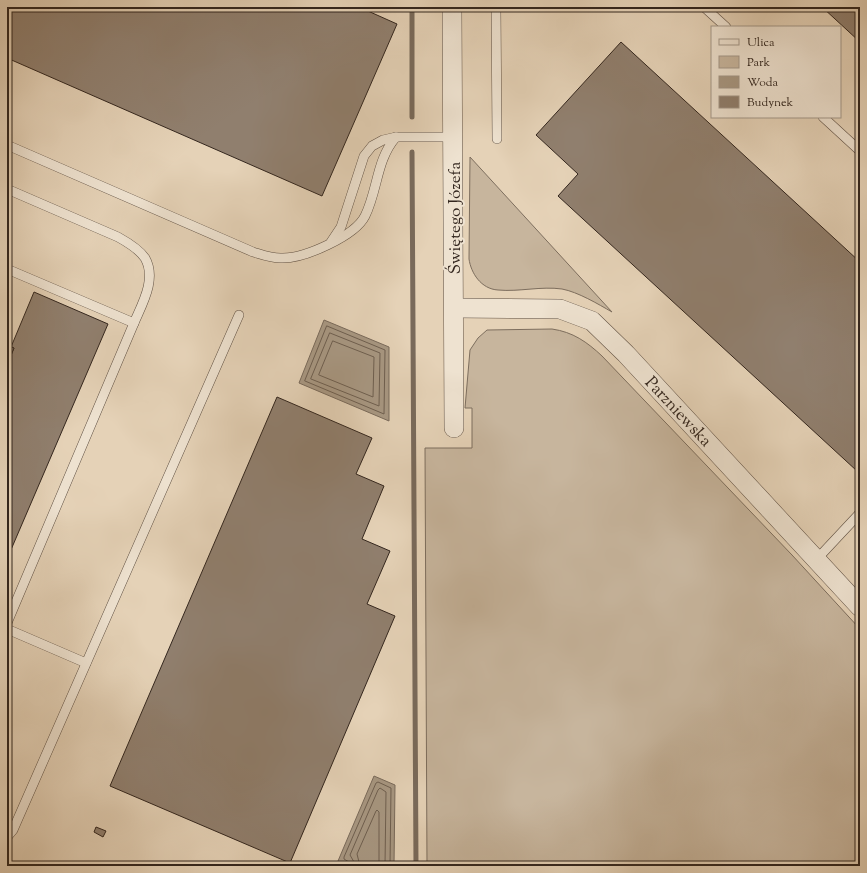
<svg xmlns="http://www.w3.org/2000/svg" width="867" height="873" viewBox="0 0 867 873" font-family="'Sorts Mill Goudy',serif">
<rect width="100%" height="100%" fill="#e5d2b7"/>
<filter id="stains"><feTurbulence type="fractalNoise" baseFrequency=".005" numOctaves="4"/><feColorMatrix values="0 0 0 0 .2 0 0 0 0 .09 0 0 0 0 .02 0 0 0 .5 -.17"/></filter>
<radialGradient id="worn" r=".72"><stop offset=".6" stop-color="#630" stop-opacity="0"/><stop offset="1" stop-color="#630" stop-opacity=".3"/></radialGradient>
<g fill="#c7b59d" stroke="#7d6e5e">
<path d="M470 157 612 312C598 304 578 292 562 289 541 286 519 292 498 290 481 289 471 273 469 259Z"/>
<path d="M552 329C573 332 587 342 602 356L792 555 860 629V866H427L425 448H472V408H465L470 350 478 338 487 330Z"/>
</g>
<g fill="#a89883" stroke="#796a5b">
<path d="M324 320 389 347V421L299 383Z"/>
<path d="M374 776 395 785 394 866H349L338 861Z"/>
</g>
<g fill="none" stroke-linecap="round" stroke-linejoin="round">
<g stroke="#6e5f50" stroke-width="1">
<path d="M327 326 385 350 384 414 305 381Z"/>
<path d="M330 333 380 353 379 406 311 379Z"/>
<path d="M333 341 374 357 373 397 319 375Z"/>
<path d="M349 866V862L344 859V857L376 783 378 782 391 788 390 866"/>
<path d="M354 866V862L350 855 378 790 380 788 386 792 385 866"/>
<path d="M360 866 357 854 376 811 377 810 379 812V866"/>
</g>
<g stroke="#796a5b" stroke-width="5">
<path d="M412 7V117"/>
<path d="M412 152 416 866"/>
</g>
</g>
<g fill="#907f6e" stroke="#33261e">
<path d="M7 7H359L397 24 322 196 7 58Z"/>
<path d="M822 7H860V42Z"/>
<path d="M621 42 860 262V467L857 471 558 196 578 174 536 135Z"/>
<path d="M34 292 108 324 7 559V365L14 348 11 347Z"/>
<path d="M7 345 14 348 7 365Z"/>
<path d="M277 397 372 438 356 474 384 486 362 539 390 551 367 604 395 616 290 863 110 786Z"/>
<path d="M96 827 106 831 103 837 94 832Z"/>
</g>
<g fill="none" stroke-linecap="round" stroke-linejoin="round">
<g stroke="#605144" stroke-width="10">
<g id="service">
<path d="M496 7 497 139"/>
<path d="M704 7 726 27"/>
<path d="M823 117 860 151"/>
<path d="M7 145 253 252C263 255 273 259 283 258 305 258 355 236 365 216 378 190 376 160 396 137"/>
<path d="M7 189 118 237C127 242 139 249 145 258 157 279 142 304 134 323L7 623"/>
<path d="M331 242 341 227 364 156 372 146 383 140 396 137H454"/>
<path d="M7 269 134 323"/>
<path d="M817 559 860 513"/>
<path d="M7 629 86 663"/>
<path d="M7 837 13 830 239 315"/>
</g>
</g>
<g stroke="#605144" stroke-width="20">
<g id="minor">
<path d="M452 7 454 428"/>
<path d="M454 308 560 309 592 321 626 354 860 607"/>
</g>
</g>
<use href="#service" stroke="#eee2d0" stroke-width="9"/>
<use href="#minor" stroke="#eee2d0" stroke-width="19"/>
</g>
<g text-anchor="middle" stroke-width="4" stroke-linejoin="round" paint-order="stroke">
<g font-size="17" fill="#33261e" stroke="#eee2d0">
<text transform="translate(454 218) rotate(-90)" y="6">Świętego Józefa</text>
<text transform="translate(679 411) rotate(47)" y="6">Parzniewska</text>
</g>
</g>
<rect width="867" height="873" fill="none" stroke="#e5d2b7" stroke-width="24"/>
<rect x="8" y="8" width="851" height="857" fill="none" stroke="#33261e" stroke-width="2"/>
<rect x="12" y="12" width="843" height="849" fill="none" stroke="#33261e"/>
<rect x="711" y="26" width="130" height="92" fill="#eee2d0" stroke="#a39789"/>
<rect x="719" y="39" width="20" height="6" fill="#eee2d0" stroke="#a39789"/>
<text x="747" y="46" font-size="12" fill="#33261e">Ulica</text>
<rect x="719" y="56" width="20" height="12" fill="#c7b59d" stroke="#a39789"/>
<text x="747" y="66" font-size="12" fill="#33261e">Park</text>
<rect x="719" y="76" width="20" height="12" fill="#a89883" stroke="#a39789"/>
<text x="747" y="86" font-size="12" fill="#33261e">Woda</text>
<rect x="719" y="96" width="20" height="12" fill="#907f6e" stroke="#a39789"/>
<text x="747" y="106" font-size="12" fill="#33261e">Budynek</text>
<rect width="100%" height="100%" filter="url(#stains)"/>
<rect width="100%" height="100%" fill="url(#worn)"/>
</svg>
